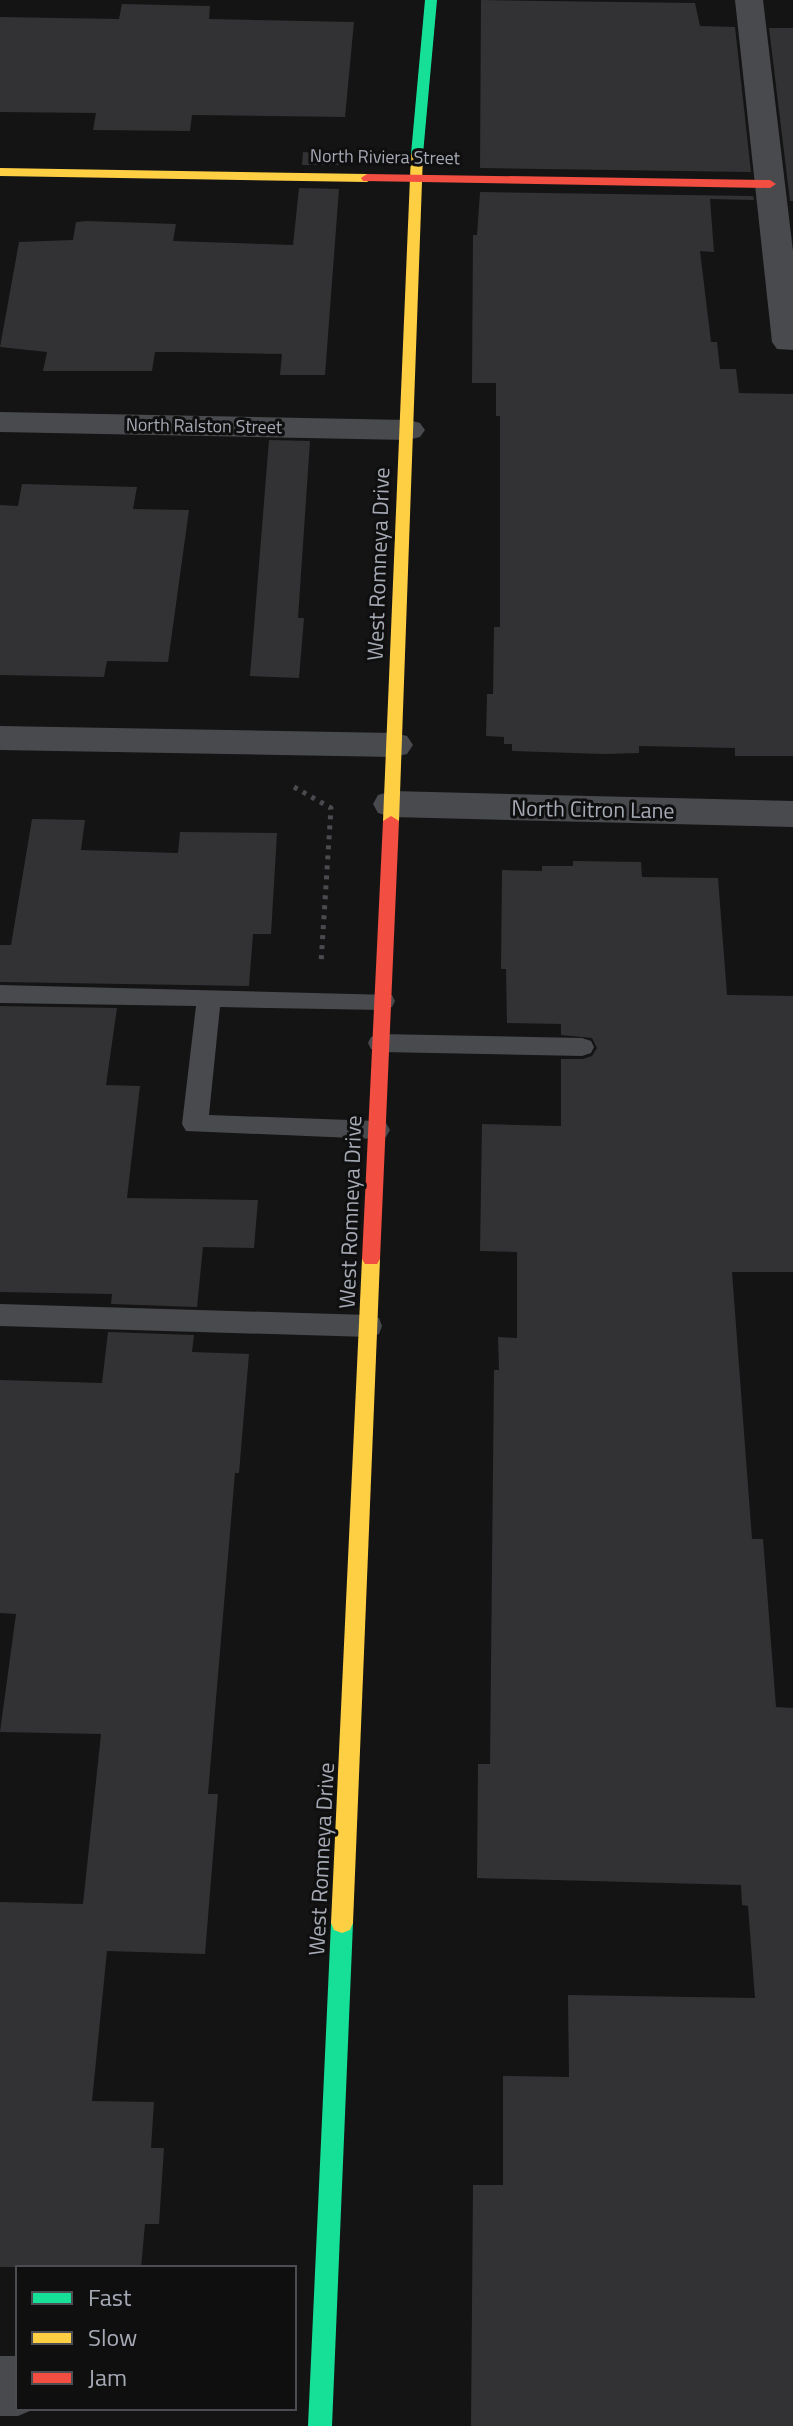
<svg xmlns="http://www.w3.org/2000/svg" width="793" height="2426" viewBox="0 0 793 2426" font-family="'Titillium Web',sans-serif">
<rect width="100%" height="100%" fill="#141415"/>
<g fill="#323234">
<path d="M481 0 695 3 700 26 735 27 751 172 480 168Z"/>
<path d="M122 4 210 6 209 19 354 22 345 117 192 115 190 131 93 130 96 113 0 112V17L119 19Z"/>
<path d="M769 28H793V201H790Z"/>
<path d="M303 152 341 155 340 165H302Z"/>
<path d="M299 188 339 189 325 375H280L282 354 180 352H155L152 371H43L47 352 0 347 19 242 73 240 76 222 87 221 176 224 173 241 293 245Z"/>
<path d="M480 192 753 196 754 200 710 199 714 252 700 251 711 342H717L720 369H736L739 393 793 394V756H735V748L639 746V753L604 754 512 751V744H504V737L486 736 487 694H493L494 627H500V416H496V383H472L473 235H477Z"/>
<path d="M269 440 310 441 298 618H304L299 678 250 676Z"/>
<path d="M22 484 137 487 133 509 189 510 168 662 107 661 104 677 0 675V505L18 506Z"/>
<path d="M32 819 85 820 81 850 178 853 180 832 277 833 271 934H253L249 986 0 982V945H11Z"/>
<path d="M573 861 641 862 642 877 718 878 727 995 793 996V1272H732L752 1539H763L776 1707 793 1708V2426H471L473 2185H503V2076L569 2077 568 1995 755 1998 748 1906 742 1905 741 1885 477 1878 478 1764H490L494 1370H499L498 1337 517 1338V1252L480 1251 482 1124 561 1126V1059H583L592 1056 597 1048 592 1038 561 1035V1024L507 1023 506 969H501L502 870 542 871V866H573Z"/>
<path d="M0 1006 117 1008 106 1085 140 1086 127 1198 258 1200 254 1248 203 1247 197 1307 111 1304 112 1294 0 1292Z"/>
<path d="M108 1332 194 1335 192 1352 249 1354 239 1473H235L208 1794H218L205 1954 107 1951 92 2101 154 2102 151 2148H164L159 2224H145L141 2268 0 2267V1902L83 1904 101 1734 0 1732 16 1614 0 1613V1380L102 1383Z"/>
</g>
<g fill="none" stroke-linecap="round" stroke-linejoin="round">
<path stroke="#4a4b4f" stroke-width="5" stroke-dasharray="4 6" stroke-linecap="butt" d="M294 787 331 808 321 963"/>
<g fill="#494a4d" fill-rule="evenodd">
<path d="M0 985 392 995 395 1001 392 1007 383 1010 220 1007 209 1115 377 1121 386 1123 390 1130 386 1137 377 1139 186 1131 182 1124 196 1006 0 1003Z"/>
<path d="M380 1034 582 1038 591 1041 594 1047 591 1053 582 1056 380 1052 371 1049 368 1043 371 1037Z"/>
<path d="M0 1304 369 1315 379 1318 382 1326 379 1334 369 1337 0 1326Z"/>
</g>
<g fill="#494a4d" fill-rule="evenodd">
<path d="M735 0H763L793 251V350L777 349 772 342Z"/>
<path d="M0 412 408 420 420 423 425 430 420 437 408 440 0 432Z"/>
<path d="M0 726 394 733 407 736 413 745 407 754 394 757 0 750Z"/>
<path d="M392 791 793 801V827L392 817 378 813 373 804 378 795Z"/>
<path d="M0 2356H18V2408H37L18 2416H0Z"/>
</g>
<g fill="#16e098" fill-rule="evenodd">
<path d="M425 0H437L423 154 417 158 411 154Z"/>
<path d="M342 1913 350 1916 353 1923 332 2426H308L331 1923 334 1916Z"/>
</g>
<g fill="#ffcf43" fill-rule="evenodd">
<path d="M417 150 423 154 399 821 391 826 383 821 411 154Z"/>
<path d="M0 168 367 174 373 178 367 182 0 176Z"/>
<path d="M371 1252 377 1254 380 1259 353 1923 350 1930 342 1933 334 1930 331 1923 362 1259 365 1254Z"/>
</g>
<g fill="#f24e42" fill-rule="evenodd">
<path d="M367 174 770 180 776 184 770 188 363 181 361 178Z"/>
<path d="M391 816 399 821 380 1259 377 1264H365L362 1259 383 821Z"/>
</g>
</g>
<g text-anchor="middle" stroke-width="6" stroke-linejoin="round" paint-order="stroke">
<g font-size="18" fill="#a6aab5" stroke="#0f0f10">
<text transform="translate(385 157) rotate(1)" y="6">North Riviera Street</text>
<text transform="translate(204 426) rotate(1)" y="6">North Ralston Street</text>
</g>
<g font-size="22" fill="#a6aab5" stroke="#0f0f10">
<text transform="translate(378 564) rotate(-88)" y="8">West Romneya Drive</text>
<text transform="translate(593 809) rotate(1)" y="8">North Citron Lane</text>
<text transform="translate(350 1212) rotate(-88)" y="8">West Romneya Drive</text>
<text transform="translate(321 1859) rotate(-87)" y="8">West Romneya Drive</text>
</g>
</g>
<rect x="16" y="2266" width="280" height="144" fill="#0f0f10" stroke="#4b4d52" stroke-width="2"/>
<rect x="32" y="2292" width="40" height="12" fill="#16e098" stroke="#4b4d52" stroke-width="2"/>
<text x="88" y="2306" font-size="24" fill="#a6aab5">Fast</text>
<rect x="32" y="2332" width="40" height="12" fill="#ffcf43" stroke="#4b4d52" stroke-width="2"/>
<text x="88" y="2346" font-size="24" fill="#a6aab5">Slow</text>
<rect x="32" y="2372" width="40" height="12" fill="#f24e42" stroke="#4b4d52" stroke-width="2"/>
<text x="88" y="2386" font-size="24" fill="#a6aab5">Jam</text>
</svg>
